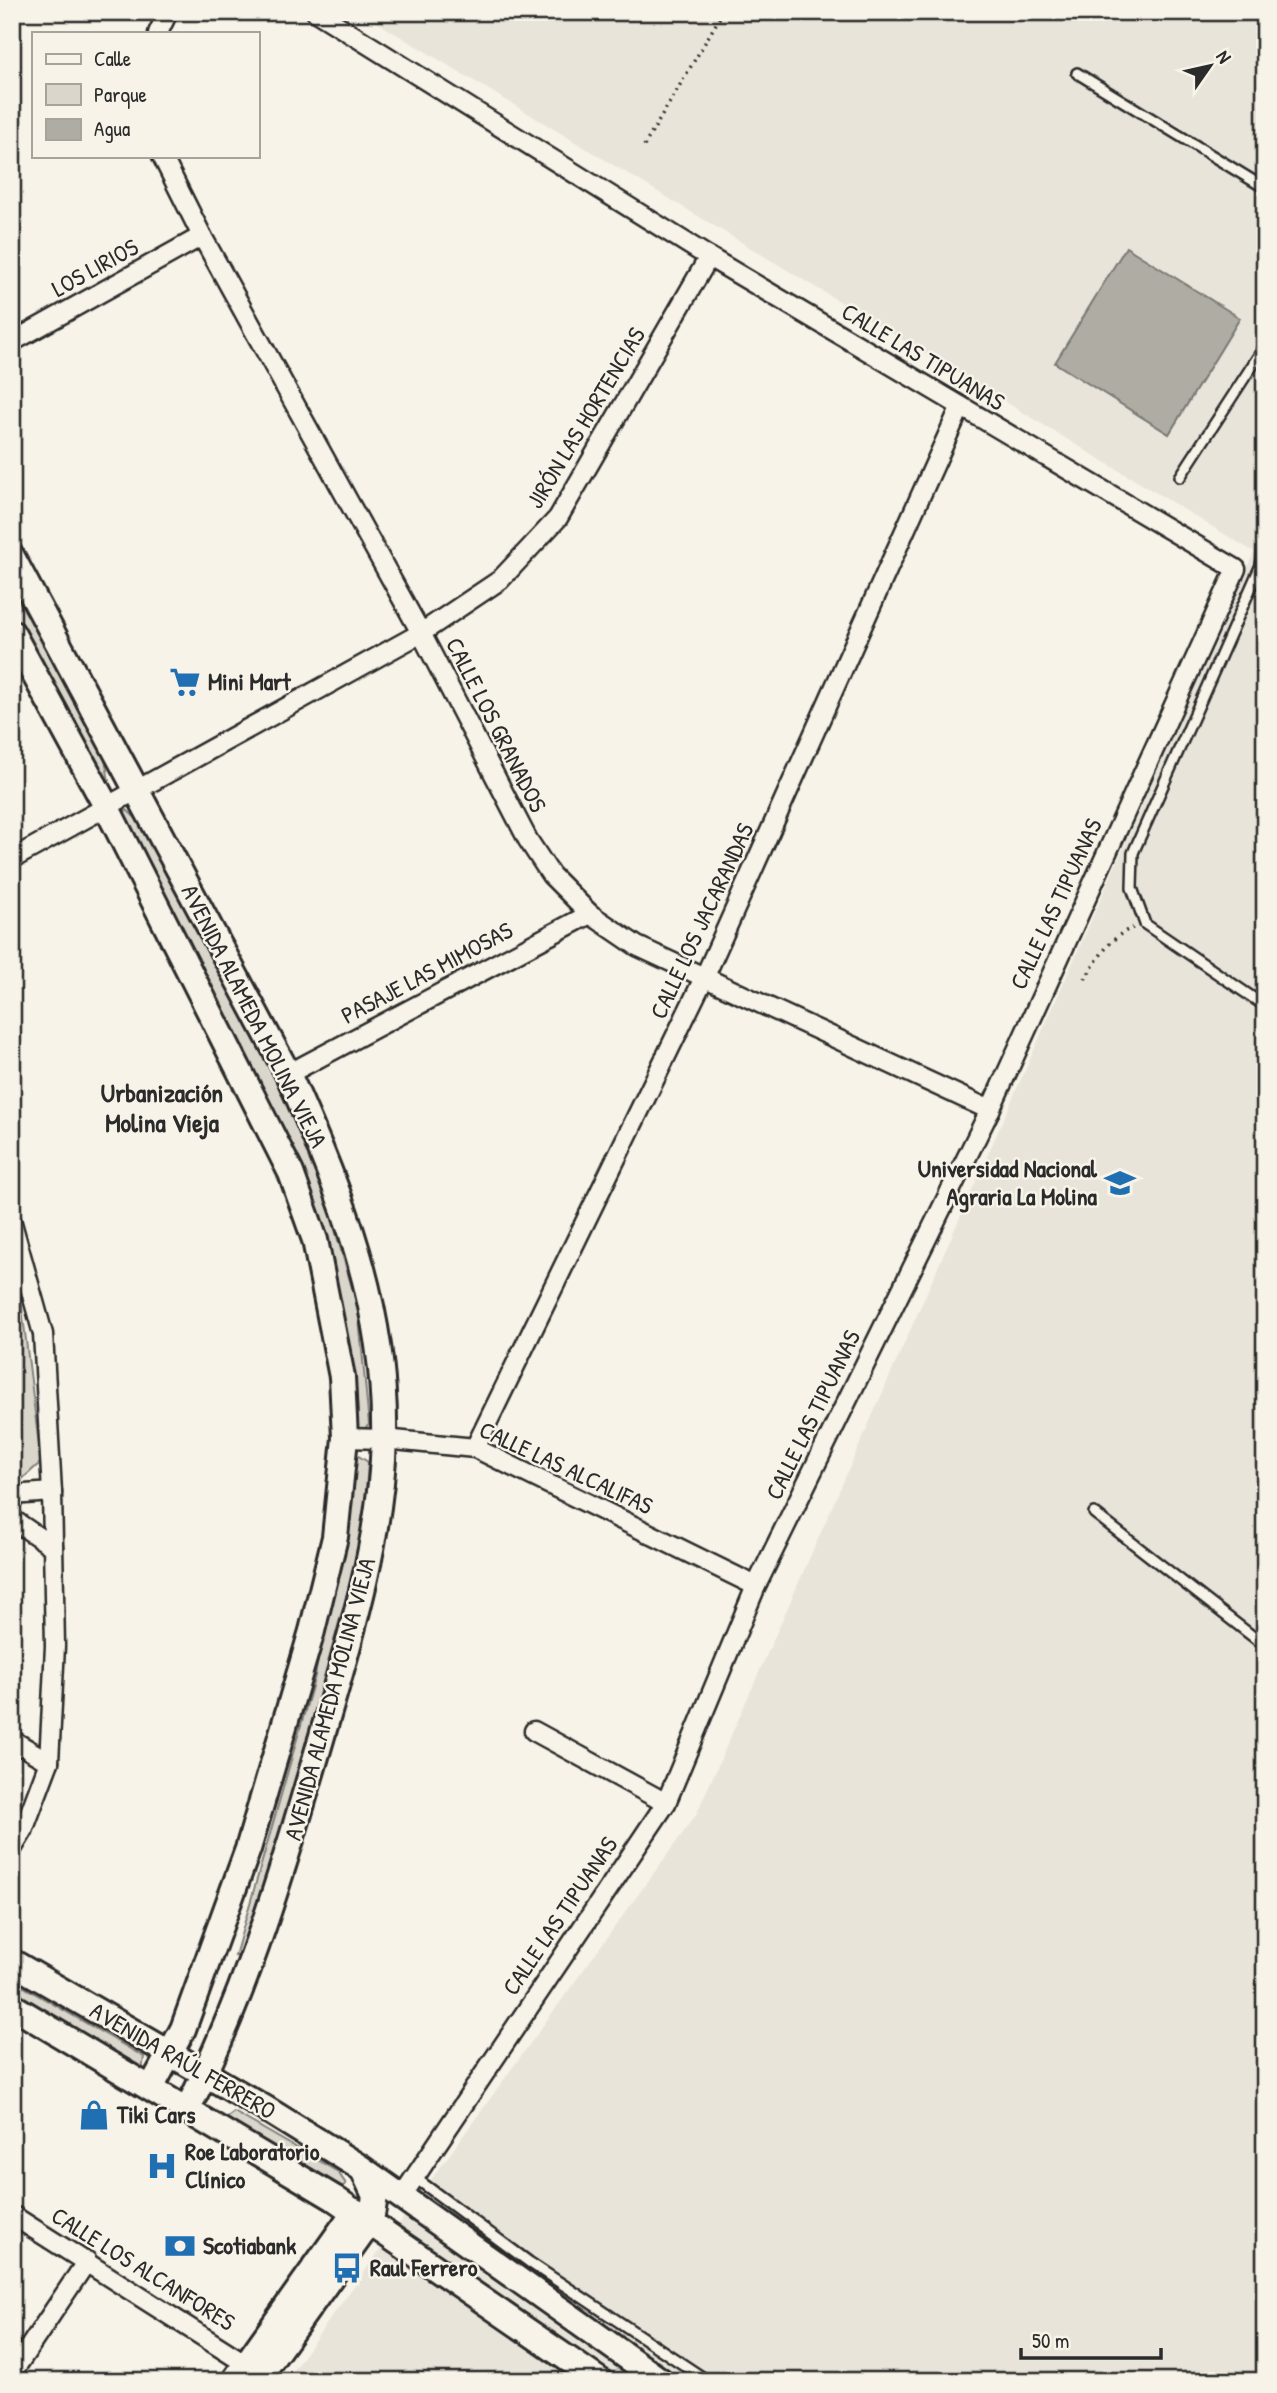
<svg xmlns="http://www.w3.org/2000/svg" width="1277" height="2393" viewBox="0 0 1277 2393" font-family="'Patrick Hand',sans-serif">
<rect width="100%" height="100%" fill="#f7f3e8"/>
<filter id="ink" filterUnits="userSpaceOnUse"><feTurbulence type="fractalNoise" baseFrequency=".0143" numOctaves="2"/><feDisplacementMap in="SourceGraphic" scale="14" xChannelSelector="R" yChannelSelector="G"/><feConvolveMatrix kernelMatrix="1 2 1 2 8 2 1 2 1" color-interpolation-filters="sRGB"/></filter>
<g filter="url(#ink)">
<path fill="#e8e4da" d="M360 12H1265V2381H285L696 1815 1254 552Z"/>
<g fill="#dad6cc" stroke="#82807c" stroke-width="2">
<path d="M12 585 105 759 109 781 104 782 96 773 12 618Z"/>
<path d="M127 810 142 824 233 993 316 1165 358 1308 369 1425 361 1430 355 1424 340 1303 119 814Z"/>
<path d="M12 1265 20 1292 41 1462 19 1482H12Z"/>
<path d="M357 1455 368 1462 363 1535 254 1932 245 1955 235 1956 315 1676Z"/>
<path d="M12 1980 144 2057 142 2071 12 1998Z"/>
<path d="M234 2112 338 2172 346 2184 336 2190 225 2119Z"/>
</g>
<path fill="#afaca4" stroke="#7a7874" stroke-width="2" d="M1126 247 1240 318 1169 434 1055 363Z"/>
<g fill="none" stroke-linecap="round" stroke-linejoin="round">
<g stroke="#2b2b2b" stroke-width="14">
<g id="lane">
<path d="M1077 73 1265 188"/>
<path d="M1180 477 1265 346"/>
<path d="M1265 540 1261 565 1133 853 1132 888 1145 924 1265 1006"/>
<path d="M1094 1513 1265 1646"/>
<path d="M414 2177 529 2262 708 2381"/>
</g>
</g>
<g stroke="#2b2b2b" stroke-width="23">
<g id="street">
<path d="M316 12 709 257 1236 569 990 1110 756 1586 666 1803 402 2196"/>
<path d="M158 33 168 12"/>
<path d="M162 156 202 236 421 633 528 840 551 875 590 914 637 946 990 1110"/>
<path d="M12 342 202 236"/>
<path d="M12 859 421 633 500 580 558 518 709 257"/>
<path d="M288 1074 590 914"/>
<path d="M12 1223 43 1334 52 1492 55 1646 49 1762 23 1831 12 1849"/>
<path d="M345 1438 384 1439 475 1448 756 1586"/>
<path d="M475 1448 705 976 960 408"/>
<path d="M12 1495 52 1492"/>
<path d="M12 1519 53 1547"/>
<path d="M534 1731 666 1803"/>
<path d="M12 1740 49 1762"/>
<path d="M12 2215 246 2364"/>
<path d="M12 2373 87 2261"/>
</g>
</g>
<g stroke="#2b2b2b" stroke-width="30">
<g id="secondary">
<path d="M12 557 288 1074C341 1191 387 1307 384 1439 381 1540 350 1640 322 1736 285 1863 248 1990 188 2108"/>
<path d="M12 633 106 806 291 1173 315 1240 342 1377 345 1438 335 1537 312 1631 248 1849 183 2029 151 2088"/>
<path d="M12 1962 266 2109 361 2168 661 2381"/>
<path d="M12 2006 334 2198 600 2381"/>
<path d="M234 2381 355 2211"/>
<path d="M256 2381 371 2221 375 2196 363 2170"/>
</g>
</g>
<g stroke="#2b2b2b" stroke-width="3.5" stroke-dasharray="2 5" stroke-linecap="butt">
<path d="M644 146 723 12"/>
<path d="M1085 979C1097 960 1111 935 1133 928"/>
</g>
<use href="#lane" stroke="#f7f3e8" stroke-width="9"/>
<use href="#street" stroke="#f7f3e8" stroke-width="18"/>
<use href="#secondary" stroke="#f7f3e8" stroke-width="24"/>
</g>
</g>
<defs>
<g id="supermarket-bare" transform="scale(2.415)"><path d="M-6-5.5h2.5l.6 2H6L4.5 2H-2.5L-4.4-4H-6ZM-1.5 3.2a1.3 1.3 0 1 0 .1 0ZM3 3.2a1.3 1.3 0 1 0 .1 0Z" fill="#1f6fb2" stroke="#f7f3e8" stroke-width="2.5" paint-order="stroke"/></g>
<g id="university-bare" transform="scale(2.415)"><path d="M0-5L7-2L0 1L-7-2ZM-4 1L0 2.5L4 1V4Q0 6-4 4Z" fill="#1f6fb2" stroke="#f7f3e8" stroke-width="2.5" paint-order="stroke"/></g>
<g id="shop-bare" transform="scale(2.415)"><path d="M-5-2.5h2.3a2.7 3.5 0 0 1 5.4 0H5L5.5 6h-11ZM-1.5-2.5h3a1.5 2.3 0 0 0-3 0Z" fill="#1f6fb2" stroke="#f7f3e8" stroke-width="2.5" paint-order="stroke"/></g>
<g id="hospital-bare" transform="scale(2.415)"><path d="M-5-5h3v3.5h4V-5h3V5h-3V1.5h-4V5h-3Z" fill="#1f6fb2" stroke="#f7f3e8" stroke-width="2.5" paint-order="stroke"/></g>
<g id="bank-bare" transform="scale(2.415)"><path d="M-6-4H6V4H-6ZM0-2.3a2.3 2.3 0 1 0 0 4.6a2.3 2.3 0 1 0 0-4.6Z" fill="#1f6fb2" stroke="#f7f3e8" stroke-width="2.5" paint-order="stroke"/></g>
<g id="bus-bare" transform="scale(2.415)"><path d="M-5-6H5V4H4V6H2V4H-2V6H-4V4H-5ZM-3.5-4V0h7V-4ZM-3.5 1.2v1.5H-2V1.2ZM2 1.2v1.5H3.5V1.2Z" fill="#1f6fb2" stroke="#f7f3e8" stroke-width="2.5" paint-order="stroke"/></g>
</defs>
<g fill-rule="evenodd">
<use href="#supermarket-bare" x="185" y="682"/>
<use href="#university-bare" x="1120" y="1183"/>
<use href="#shop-bare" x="94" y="2115"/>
<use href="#hospital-bare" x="162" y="2166"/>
<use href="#bank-bare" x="180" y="2246"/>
<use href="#bus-bare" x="347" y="2268"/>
</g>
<g text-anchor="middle" stroke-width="5" stroke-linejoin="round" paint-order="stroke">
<g font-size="24" fill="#2b2b2b" stroke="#f7f3e8">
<text transform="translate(95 268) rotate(-29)" y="8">LOS LIRIOS</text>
<text transform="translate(923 357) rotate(31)" y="8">CALLE LAS TIPUANAS</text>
<text transform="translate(586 418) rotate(-59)" y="8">JIRÓN LAS HORTENCIAS</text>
<text transform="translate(496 725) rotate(63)" y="8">CALLE LOS GRANADOS</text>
<text transform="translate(1056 904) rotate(-65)" y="8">CALLE LAS TIPUANAS</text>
<text transform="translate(702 921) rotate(-65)" y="8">CALLE LOS JACARANDAS</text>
<text transform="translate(427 973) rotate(-28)" y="8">PASAJE LAS MIMOSAS</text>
<text transform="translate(254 1016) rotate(63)" y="8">AVENIDA ALAMEDA MOLINA VIEJA</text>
<text transform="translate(813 1415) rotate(-64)" y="8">CALLE LAS TIPUANAS</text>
<text transform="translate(566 1468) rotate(25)" y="8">CALLE LAS ALCALIFAS</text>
<text transform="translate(330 1699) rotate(-75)" y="8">AVENIDA ALAMEDA MOLINA VIEJA</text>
<text transform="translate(560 1916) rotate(-56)" y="8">CALLE LAS TIPUANAS</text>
<text transform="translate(183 2061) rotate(30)" y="8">AVENIDA RAÚL FERRERO</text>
<text transform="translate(143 2269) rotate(32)" y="8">CALLE LOS ALCANFORES</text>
</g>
<g font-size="24" font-weight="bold" fill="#2b2b2b" stroke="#f7f3e8" text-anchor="start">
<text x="208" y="690">Mini Mart</text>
<text x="1097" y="1177" text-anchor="end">Universidad Nacional<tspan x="1097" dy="28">Agraria La Molina</tspan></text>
<text x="117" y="2123">Tiki Cars</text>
<text x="185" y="2160">Roe Laboratorio<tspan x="185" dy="28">Clínico</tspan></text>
<text x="203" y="2254">Scotiabank</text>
<text x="370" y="2276">Raul Ferrero</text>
</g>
<g font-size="26" font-weight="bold" fill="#2b2b2b" stroke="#f7f3e8">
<text x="162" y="1102">Urbanización<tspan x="162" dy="30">Molina Vieja</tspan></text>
</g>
</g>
<rect width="1277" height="2393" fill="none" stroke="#f7f3e8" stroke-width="42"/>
<rect x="21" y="21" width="1235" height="2351" fill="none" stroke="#2b2b2b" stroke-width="2.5" filter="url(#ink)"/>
<rect x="32" y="32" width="228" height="126" fill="#f7f3e8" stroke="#a5a39c" stroke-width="2"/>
<rect x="46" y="54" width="35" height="10" fill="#f7f3e8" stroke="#a5a39c" stroke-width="2"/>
<text x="94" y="66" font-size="21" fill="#2b2b2b">Calle</text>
<rect x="46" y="84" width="35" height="21" fill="#dad6cc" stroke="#a5a39c" stroke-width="2"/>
<text x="94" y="102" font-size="21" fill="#2b2b2b">Parque</text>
<rect x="46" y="119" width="35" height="21" fill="#afaca4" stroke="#a5a39c" stroke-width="2"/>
<text x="94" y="136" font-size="21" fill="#2b2b2b">Agua</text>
<g transform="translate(1210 66) rotate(56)" stroke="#f7f3e8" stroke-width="5" paint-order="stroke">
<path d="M0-5L12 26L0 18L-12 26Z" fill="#2b2b2b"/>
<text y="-10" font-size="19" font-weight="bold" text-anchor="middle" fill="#2b2b2b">N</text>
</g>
<path d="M1021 2348v10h140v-10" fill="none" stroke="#2b2b2b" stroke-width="3.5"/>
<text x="1032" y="2348" font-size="21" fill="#2b2b2b" stroke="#f7f3e8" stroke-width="5" paint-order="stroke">50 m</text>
</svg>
